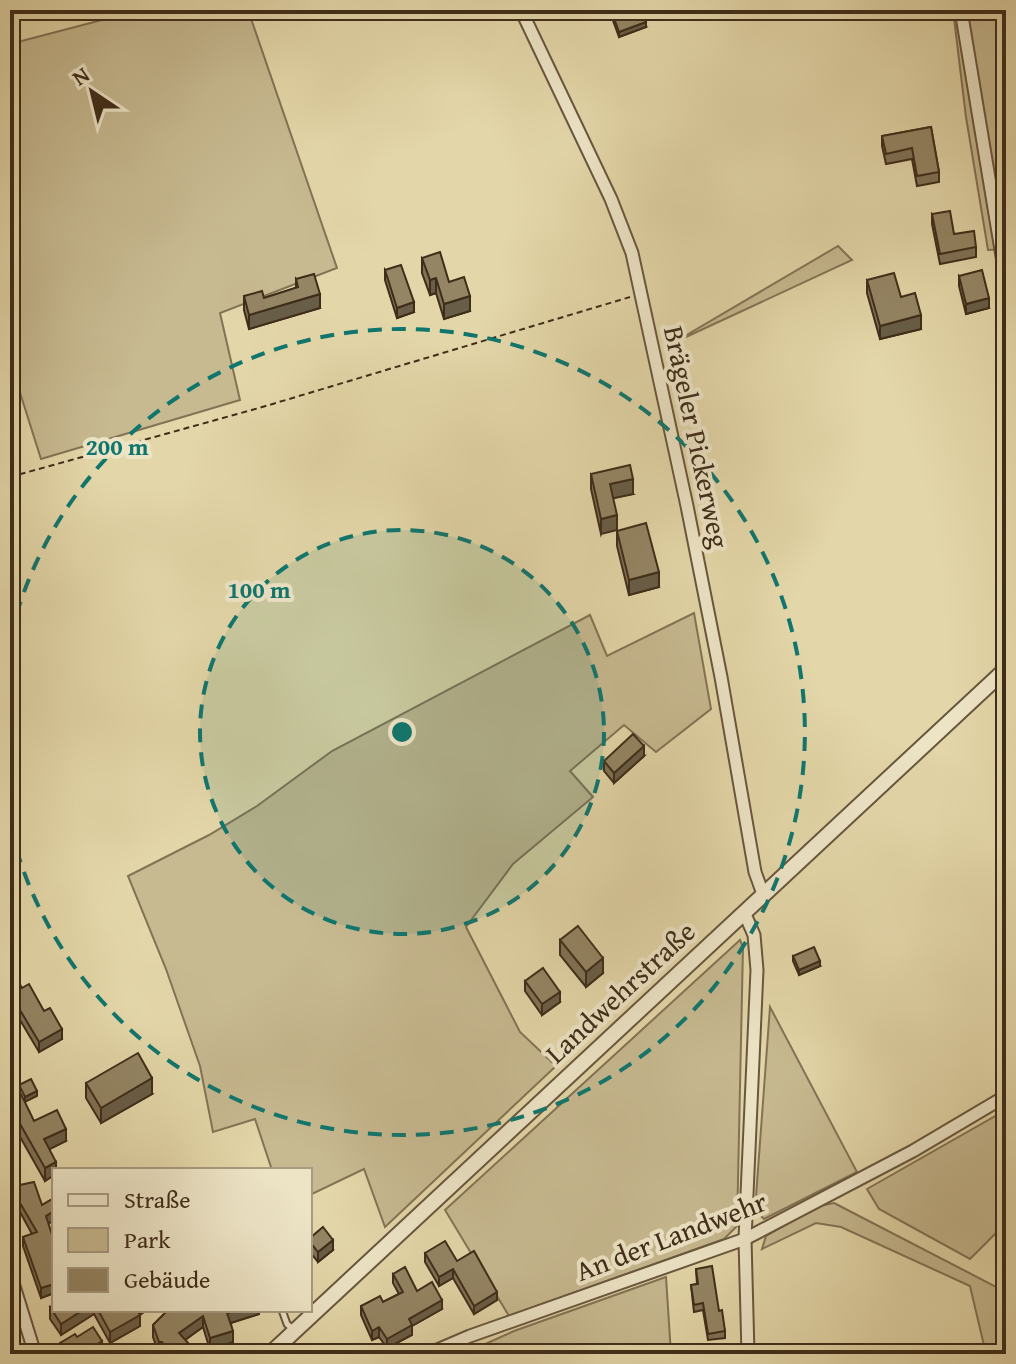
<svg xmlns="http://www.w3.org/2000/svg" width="1016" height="1364" viewBox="0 0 1016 1364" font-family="'Gentium Book Plus',serif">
<rect width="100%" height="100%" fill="#e3d6a8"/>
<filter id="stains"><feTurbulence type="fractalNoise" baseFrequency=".0025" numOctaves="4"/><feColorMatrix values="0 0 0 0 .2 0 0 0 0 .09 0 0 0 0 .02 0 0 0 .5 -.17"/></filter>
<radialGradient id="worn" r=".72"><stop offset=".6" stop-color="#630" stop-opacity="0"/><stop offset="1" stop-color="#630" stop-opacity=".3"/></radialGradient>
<g fill="#c7b990" stroke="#837355" stroke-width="2">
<path d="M140 10H248L337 268 220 313 240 400 41 459 10 361V44Z"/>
<path d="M953 10H1006V249L988 250 966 117Z"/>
<path d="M838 246 852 260 673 343Z"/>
<path d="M694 613 711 709 656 752 624 725 570 771 593 797 513 864 466 927 520 1032 556 1066 385 1227 364 1169 310 1195V1170H272L255 1119 213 1132 200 1066 166 969 128 876 209 835 257 806 332 751 590 615 607 656Z"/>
<path d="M740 940 743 947 737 1226 724 1239 509 1316 445 1210Z"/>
<path d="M770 1007 857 1172 764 1219 755 1210Z"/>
<path d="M1006 1110V1223L970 1259 879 1209 867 1189Z"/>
<path d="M834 1203 1006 1292V1354H986L970 1286 841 1227 816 1223 762 1249 766 1236 819 1206Z"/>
<path d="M666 1277 671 1354H463L514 1331Z"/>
</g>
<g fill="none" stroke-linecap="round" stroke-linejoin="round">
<g stroke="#68573e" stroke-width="9">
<path id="service" d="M282 1310 287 1324 294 1330"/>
</g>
<g stroke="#68573e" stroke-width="15">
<g id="minor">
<path d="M521 10 611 199 632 253 687 506 721 677 755 872 763 894"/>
<path d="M961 10 1006 280"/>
<path d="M744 912 754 935 757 970 745 1239 748 1354"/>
<path d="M10 1273 35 1354"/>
<path d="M428 1354 470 1336 745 1239 913 1151 1006 1096"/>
</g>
</g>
<g stroke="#68573e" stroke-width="18">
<path id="tertiary" d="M270 1354 1006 669"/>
</g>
<path stroke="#3f2d1a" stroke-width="2" stroke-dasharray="6 4" stroke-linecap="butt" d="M10 477 259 408 630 297"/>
<use href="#service" stroke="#ede4c6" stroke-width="5"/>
<use href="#minor" stroke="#ede4c6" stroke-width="11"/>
<use href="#tertiary" stroke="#ede4c6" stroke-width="14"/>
</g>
<g fill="#7f7256" stroke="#3f2d1a" stroke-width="2">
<path d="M611 10 646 27 619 37 611 15Z"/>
<path d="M931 127 939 172V182L917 186 912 159 886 164 882 146V136Z"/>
<path d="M932 214 954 234 976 247V257L940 264 932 224Z"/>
<path d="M422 258 449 282 470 311 444 319 436 293 430 295 422 273Z"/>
<path d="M385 270 414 312 397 318 385 280Z"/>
<path d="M959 276 989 308 966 314 959 286Z"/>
<path d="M296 279 320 308 249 329 244 310V296L264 298 296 288Z"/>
<path d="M867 280 901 297 921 329 880 339 867 293Z"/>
<path d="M591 474 633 494 613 498 601 534 591 489Z"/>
<path d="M617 531 659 587 629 595 617 546Z"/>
<path d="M644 756 614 783 604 771V761Z"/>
<path d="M560 940 603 973 586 987 560 955Z"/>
<path d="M793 956 820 966 799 975 793 961Z"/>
<path d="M525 981 560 1002 542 1015 525 991Z"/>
<path d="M22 988 44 1011 62 1039 39 1052 20 1020 10 1025Z"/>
<path d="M86 1083 152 1094 101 1123 86 1098Z"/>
<path d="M10 1098 34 1121 66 1141 49 1149 56 1170H54V1175L45 1181 15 1128Z"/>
<path d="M10 1187 42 1205 54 1198V1220L48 1224 54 1241V1293L41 1298 23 1246V1237L32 1234 20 1212 12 1215 10 1208Z"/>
<path d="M310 1238 333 1250 318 1262 310 1252Z"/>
<path d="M425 1253 457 1261 497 1300 474 1314 453 1278 439 1286 425 1262Z"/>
<path d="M696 1269 719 1311 725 1331V1338L708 1340 703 1310 694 1312 691 1285 697 1284Z"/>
<path d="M393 1274 442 1309 412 1326V1335L387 1348 379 1337 372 1340 361 1315V1306L383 1302 399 1294 393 1283Z"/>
<path d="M50 1307 54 1310H147L140 1315V1326L110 1343 94 1314 61 1335 50 1319Z"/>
<path d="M168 1310H259V1314L231 1323 233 1342 210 1350 203 1327 185 1340 198 1354H159L153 1337V1325Z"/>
<path d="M77 1337 102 1354H60V1343Z"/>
</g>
<g fill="#685d46" stroke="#3f2d1a" stroke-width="2">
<path d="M646 22V27L619 37V32Z"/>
<path d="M436 278V293L430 295V280Z"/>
<path d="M320 294V308L249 329V315Z"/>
<path d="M470 296V311L444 319V304Z"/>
<path d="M989 298V308L966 314V304Z"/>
<path d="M414 302V312L397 318V308Z"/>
<path d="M921 315V329L880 339V326Z"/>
<path d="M633 479V494L610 499V484Z"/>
<path d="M617 515V530L601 534V519Z"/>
<path d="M659 572V587L629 595V580Z"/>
<path d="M644 746V756L614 783V773Z"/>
<path d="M17 950V960L10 964V954Z"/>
<path d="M603 958V973L586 987V972Z"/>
<path d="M820 961V966L799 975V970Z"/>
<path d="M560 992V1002L542 1015V1004Z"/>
<path d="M20 1010V1020L10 1025V1016Z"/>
<path d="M62 1029V1039L39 1052V1042Z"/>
<path d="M16 1068V1078L10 1080V1071Z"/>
<path d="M152 1078V1094L101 1123V1108Z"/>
<path d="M37 1091V1096L25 1102V1097Z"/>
<path d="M15 1115V1128L10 1130V1117Z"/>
<path d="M66 1129V1141L44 1152V1139Z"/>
<path d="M56 1162V1170H54V1175L45 1181V1168Z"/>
<path d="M20 1203V1212L12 1215V1205Z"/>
<path d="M54 1211V1220L46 1225V1216Z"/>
<path d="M333 1240V1250L318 1262V1252Z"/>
<path d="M453 1269V1278L439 1286V1277Z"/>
<path d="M54 1284V1293L41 1298V1288Z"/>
<path d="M497 1292V1300L474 1314V1306Z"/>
<path d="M442 1300V1309L412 1326V1335L387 1348V1339L409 1319Z"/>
<path d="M83 1310H94V1314L61 1335V1324Z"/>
<path d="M236 1310H259V1314L227 1324V1313Z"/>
<path d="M140 1315V1326L110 1343V1332Z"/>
<path d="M203 1316V1327L179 1344V1333Z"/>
<path d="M379 1327V1337L372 1340V1331Z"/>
<path d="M233 1331V1342L210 1350V1338Z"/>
<path d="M102 1341V1354H82Z"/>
<path d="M159 1342H162V1353L159 1354Z"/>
</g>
<g fill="#948564" stroke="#3f2d1a" stroke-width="2">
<path d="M611 10H642L646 22 619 32Z"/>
<path d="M931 127 939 172 917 176 912 148 886 154 882 136Z"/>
<path d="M950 211 954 234 974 231 976 247 940 254 932 214Z"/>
<path d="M440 252 449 282 464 277 470 296 444 304 436 278 430 280 422 258Z"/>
<path d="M401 265 414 302 397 308 385 270Z"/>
<path d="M982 270 989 298 966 304 959 276Z"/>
<path d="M894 273 901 297 915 293 921 315 880 326 867 280Z"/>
<path d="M314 274 320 294 249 315 244 296 262 291 264 298 298 287 296 279Z"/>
<path d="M630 465 633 479 610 484 617 515 601 519 591 474Z"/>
<path d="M646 523 659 572 629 580 617 531Z"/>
<path d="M633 734 644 746 614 773 604 761Z"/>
<path d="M578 926 603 958 586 972 560 940Z"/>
<path d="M12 940 17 950 10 954V941Z"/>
<path d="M814 947 820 961 799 970 793 956Z"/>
<path d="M10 967 22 988 29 984 44 1011 50 1008 62 1029 39 1042 20 1010 10 1016Z"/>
<path d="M543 968 560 992 542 1004 525 981Z"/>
<path d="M138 1053 152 1078 101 1108 86 1083Z"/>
<path d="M10 1057 16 1068 10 1071Z"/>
<path d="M31 1079 37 1091 25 1097 19 1085Z"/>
<path d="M21 1094 34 1121 57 1110 66 1129 44 1139 56 1162 45 1168 15 1115 10 1117V1098Z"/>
<path d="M34 1182 42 1205 54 1198V1211L46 1216 54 1241V1284L41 1288 23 1237 37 1232 20 1203 12 1205 10 1198V1187Z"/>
<path d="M323 1227 333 1240 318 1252 310 1242V1238Z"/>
<path d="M445 1241 457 1261 474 1251 497 1292 474 1306 453 1269 439 1277 425 1253Z"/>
<path d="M712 1266 719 1311 722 1310 725 1331 708 1334 703 1303 694 1305 691 1285 698 1284 696 1269Z"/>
<path d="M405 1267 417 1291 432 1282 442 1300 409 1319 412 1325 387 1339 379 1327 372 1331 361 1306 380 1296 383 1302 403 1292 393 1274Z"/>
<path d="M54 1305V1310H83L61 1324 50 1307Z"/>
<path d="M98 1310H137L140 1315 110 1332Z"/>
<path d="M168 1310H236L227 1313 233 1331 210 1338 203 1316 179 1333 198 1354H172L162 1342H159L153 1325Z"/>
<path d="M93 1327 102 1341 82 1354H66L60 1343 75 1334 77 1337Z"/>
</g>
<circle cx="402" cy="732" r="202" fill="#0f766e" fill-opacity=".12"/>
<g fill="none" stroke="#0f766e" stroke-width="4" stroke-dasharray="14 10">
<circle cx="402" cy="732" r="202"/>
<path d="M10 638A403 403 0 1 1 10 826"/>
</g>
<g text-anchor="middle" stroke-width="8" stroke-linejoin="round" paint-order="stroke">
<g font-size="28" fill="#3f2d1a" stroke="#ede4c6">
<text transform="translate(697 437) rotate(78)" y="10">Brägeler Pickerweg</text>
<text transform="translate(620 992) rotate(-43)" y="10">Landwehrstraße</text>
<text transform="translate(671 1236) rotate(-21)" y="10">An der Landwehr</text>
</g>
</g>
<circle cx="402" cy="732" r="12" fill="#0f766e" stroke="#ede4c6" stroke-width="4"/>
<g font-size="24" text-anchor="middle" font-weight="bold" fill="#0f766e" stroke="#ede4c6" stroke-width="8" stroke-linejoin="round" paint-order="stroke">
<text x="117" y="455">200 m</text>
<text x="259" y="598">100 m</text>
</g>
<rect width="1016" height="1364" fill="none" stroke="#e3d6a8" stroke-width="40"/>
<rect x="12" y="12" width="992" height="1340" fill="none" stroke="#3f2d1a" stroke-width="4"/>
<rect x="20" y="20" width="976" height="1324" fill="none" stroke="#3f2d1a" stroke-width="2"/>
<rect x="52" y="1168" width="260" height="144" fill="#ede4c6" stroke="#a79b81" stroke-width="2"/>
<rect x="68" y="1194" width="40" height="12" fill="#ede4c6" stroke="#a79b81" stroke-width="2"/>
<text x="124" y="1208" font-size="24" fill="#3f2d1a">Straße</text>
<rect x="68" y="1228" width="40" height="24" fill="#c7b990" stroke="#a79b81" stroke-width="2"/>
<text x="124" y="1248" font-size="24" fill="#3f2d1a">Park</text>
<rect x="68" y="1268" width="40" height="24" fill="#948564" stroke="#a79b81" stroke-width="2"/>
<text x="124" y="1288" font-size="24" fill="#3f2d1a">Gebäude</text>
<g transform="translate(92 92) rotate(325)" stroke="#ede4c6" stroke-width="6" paint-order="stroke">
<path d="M0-6L14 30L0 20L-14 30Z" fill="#3f2d1a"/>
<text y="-12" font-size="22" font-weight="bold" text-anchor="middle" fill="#3f2d1a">N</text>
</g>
<rect width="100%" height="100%" filter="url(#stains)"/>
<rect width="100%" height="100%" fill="url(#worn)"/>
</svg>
